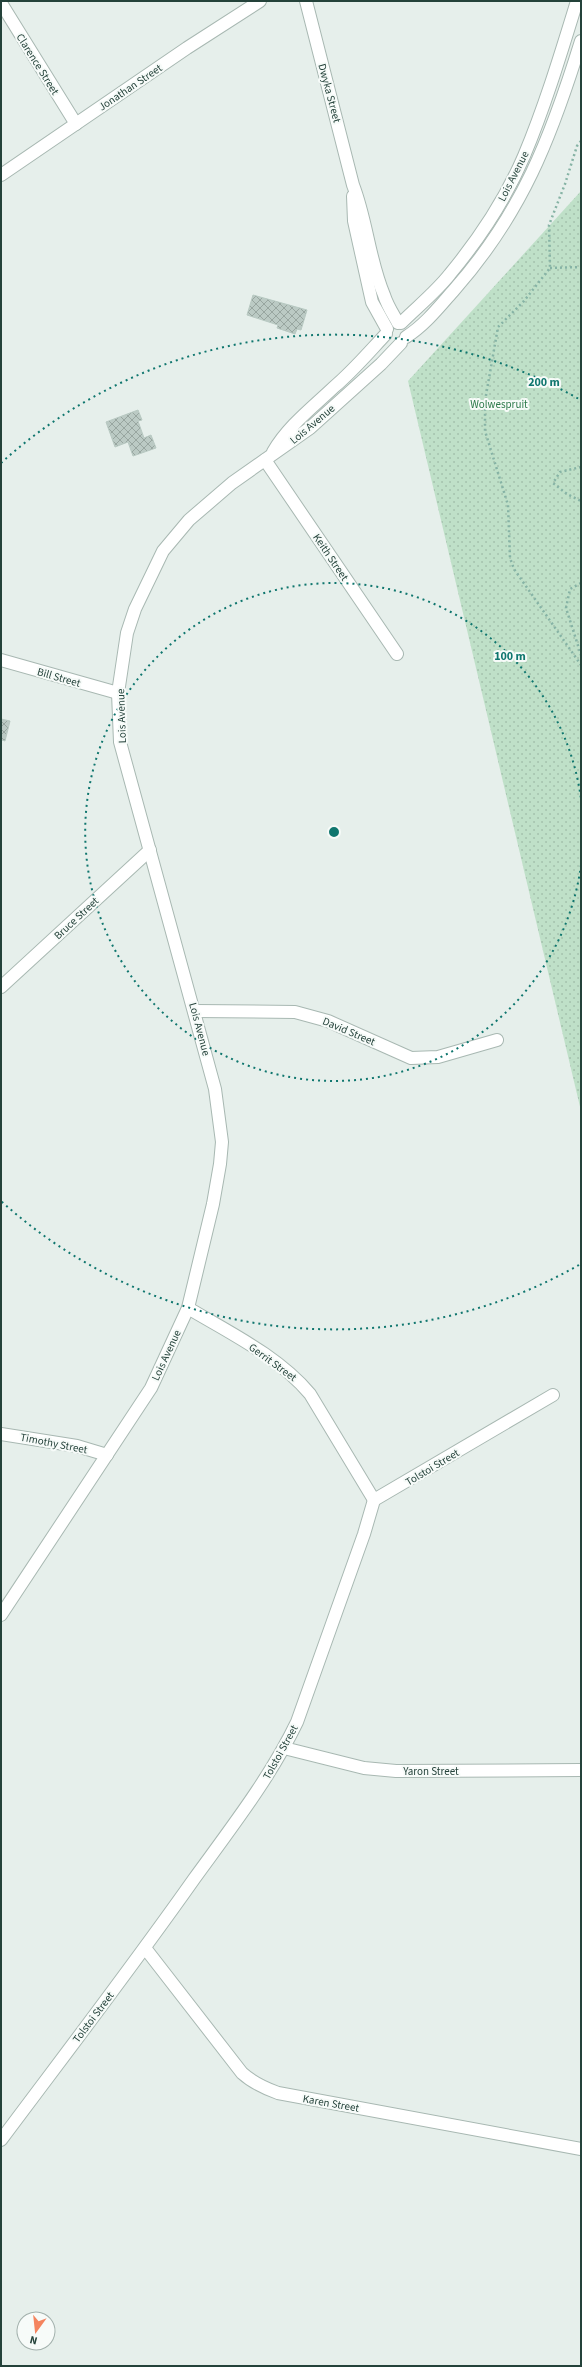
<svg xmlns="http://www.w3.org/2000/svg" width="582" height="2367" viewBox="0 0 582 2367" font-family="'Source Sans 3',sans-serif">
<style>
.green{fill:url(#green-dots)}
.building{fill:url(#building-cross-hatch);stroke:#b8c9c2}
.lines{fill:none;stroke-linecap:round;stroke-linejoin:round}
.minor-casing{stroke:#a8b8b2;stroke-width:14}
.tertiary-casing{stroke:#a8b8b2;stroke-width:14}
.path{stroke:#86b3a5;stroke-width:2.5;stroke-dasharray:2 3;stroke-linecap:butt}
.minor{stroke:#fff;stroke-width:12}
.tertiary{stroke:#fff;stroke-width:12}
.ring{fill:none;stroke:#0f766e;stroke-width:2;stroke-dasharray:2 4}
.labels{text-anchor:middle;stroke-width:4;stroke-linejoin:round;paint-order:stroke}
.street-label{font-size:11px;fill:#24423a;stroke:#f7fbf9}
.park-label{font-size:11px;fill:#2d7a4b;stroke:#f7fbf9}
.centre{fill:#0f766e;stroke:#f7fbf9;stroke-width:2}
.ring-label{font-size:12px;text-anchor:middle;font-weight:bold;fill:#0f766e;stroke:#f7fbf9;stroke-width:4;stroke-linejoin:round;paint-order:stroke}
</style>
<defs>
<pattern id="green-dots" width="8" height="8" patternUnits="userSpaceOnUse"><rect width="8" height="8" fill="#bfe0c8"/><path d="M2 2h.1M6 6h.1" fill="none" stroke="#a4c1ad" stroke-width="1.8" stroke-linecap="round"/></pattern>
<pattern id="building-cross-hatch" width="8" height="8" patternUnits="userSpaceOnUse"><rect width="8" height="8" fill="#bbcac4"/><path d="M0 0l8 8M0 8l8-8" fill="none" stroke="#98a6a0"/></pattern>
</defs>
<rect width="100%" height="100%" fill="#e6efeb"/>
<!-- green -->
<path class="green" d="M581,191V1111L408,381Z"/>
<!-- building -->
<g class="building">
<path d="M253,295L307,310L301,330L297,329L295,334L277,328L278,325L247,315Z"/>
<path d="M138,410L142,420L138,421L144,438L151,435L156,448L133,456L128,442L115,447L106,422Z"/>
<path d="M1,719L10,721L5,741L2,740L1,743Z"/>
</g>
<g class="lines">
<!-- minor casing -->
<g class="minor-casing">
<g id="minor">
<path d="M306,1L353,185C367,221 369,260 384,295C387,305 393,314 398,323"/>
<path d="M1,3L76,124"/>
<path d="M1,175L187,48L260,1"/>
<path d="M353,196L354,221L372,302L387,329"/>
<path d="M265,460L397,654"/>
<path d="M1,660L118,693"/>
<path d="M1,987L150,850"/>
<path d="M195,1011L295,1012L328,1021L411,1058L438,1057L497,1040"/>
<path d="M188,1308C230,1333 278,1356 310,1394L374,1500"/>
<path d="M1,1434L77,1446L107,1455"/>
<path d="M284,1748L364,1768L396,1771L581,1770"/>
<path d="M145,1948L242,2073C253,2083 264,2088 278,2093L581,2149"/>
<path d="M1,2140C66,2053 132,1967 194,1879C231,1828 270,1778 297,1722L364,1534L374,1500L553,1395"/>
</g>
</g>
<!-- tertiary casing -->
<g class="tertiary-casing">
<g id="tertiary">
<path d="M401,323C417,307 436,292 450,274C479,239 506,198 524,156C545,106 561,53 577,1"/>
<path d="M406,337C425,325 439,307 454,290C522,213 551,138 581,41"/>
<path d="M273,452C288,426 312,408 334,387C353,371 369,352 386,334"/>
<path d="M1,1615L151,1388L188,1308L213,1204L220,1164L222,1142L215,1089L120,742L118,693L127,633L135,609L163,551L189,520L232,483L310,428L381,364L401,343"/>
</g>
</g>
<!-- path -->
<g class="path">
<path d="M581,141L577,146L565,184L549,225L550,268L524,301L498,327L485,401V431L508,505L510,558L514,569L581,665"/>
<path d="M550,268L581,267"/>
<path d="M581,467L560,472L553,483L567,494L581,501"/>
<path d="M581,583L570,589L566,608L581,655"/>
</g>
<!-- minor -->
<use href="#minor" class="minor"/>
<!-- tertiary -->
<use href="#tertiary" class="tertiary"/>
</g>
<!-- distance rings -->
<g class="ring">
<path d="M581 865A249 249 0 1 1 581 799"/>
<path d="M579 1265A497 497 0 0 1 1 1201M1 463A497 497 0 0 1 579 399"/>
</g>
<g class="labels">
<!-- street labels -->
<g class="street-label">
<text transform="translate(38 64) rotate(58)" y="4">Clarence Street</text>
<text transform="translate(130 87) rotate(-34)" y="4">Jonathan Street</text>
<text transform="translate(330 93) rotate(75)" y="4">Dwyka Street</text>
<text transform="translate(513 176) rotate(-63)" y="4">Lois Avenue</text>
<text transform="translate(312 424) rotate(-40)" y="4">Lois Avenue</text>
<text transform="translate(331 557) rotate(56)" y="4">Keith Street</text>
<text transform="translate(59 677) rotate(16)" y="4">Bill Street</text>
<text transform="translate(121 716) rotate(-92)" y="4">Lois Avenue</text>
<text transform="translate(76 918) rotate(-43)" y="4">Bruce Street</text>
<text transform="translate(200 1029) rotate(75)" y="4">Lois Avenue</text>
<text transform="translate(349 1031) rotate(23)" y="4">David Street</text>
<text transform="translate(166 1355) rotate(-65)" y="4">Lois Avenue</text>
<text transform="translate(273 1362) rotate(36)" y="4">Gerrit Street</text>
<text transform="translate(54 1443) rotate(11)" y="4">Timothy Street</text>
<text transform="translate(432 1467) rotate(-31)" y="4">Tolstoi Street</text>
<text transform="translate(280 1752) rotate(-61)" y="4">Tolstoi Street</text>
<text x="431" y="1775">Yaron Street</text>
<text transform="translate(93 2017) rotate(-53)" y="4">Tolstoi Street</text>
<text transform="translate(331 2103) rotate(10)" y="4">Karen Street</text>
</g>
<!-- park labels -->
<g class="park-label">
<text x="499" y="408">Wolwespruit</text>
</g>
</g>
<circle cx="334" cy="832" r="6" class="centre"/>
<g class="ring-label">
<text x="544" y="386">200 m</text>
<text x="510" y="660">100 m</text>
</g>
<!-- border -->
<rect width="582" height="2367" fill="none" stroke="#24423a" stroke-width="4"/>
<!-- north arrow -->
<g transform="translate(36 2331) rotate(195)"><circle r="19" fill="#f7fbf9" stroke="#a3b1ad"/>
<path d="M0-3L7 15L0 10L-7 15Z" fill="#f4845f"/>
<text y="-6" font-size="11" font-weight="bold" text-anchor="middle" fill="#24423a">N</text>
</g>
</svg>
